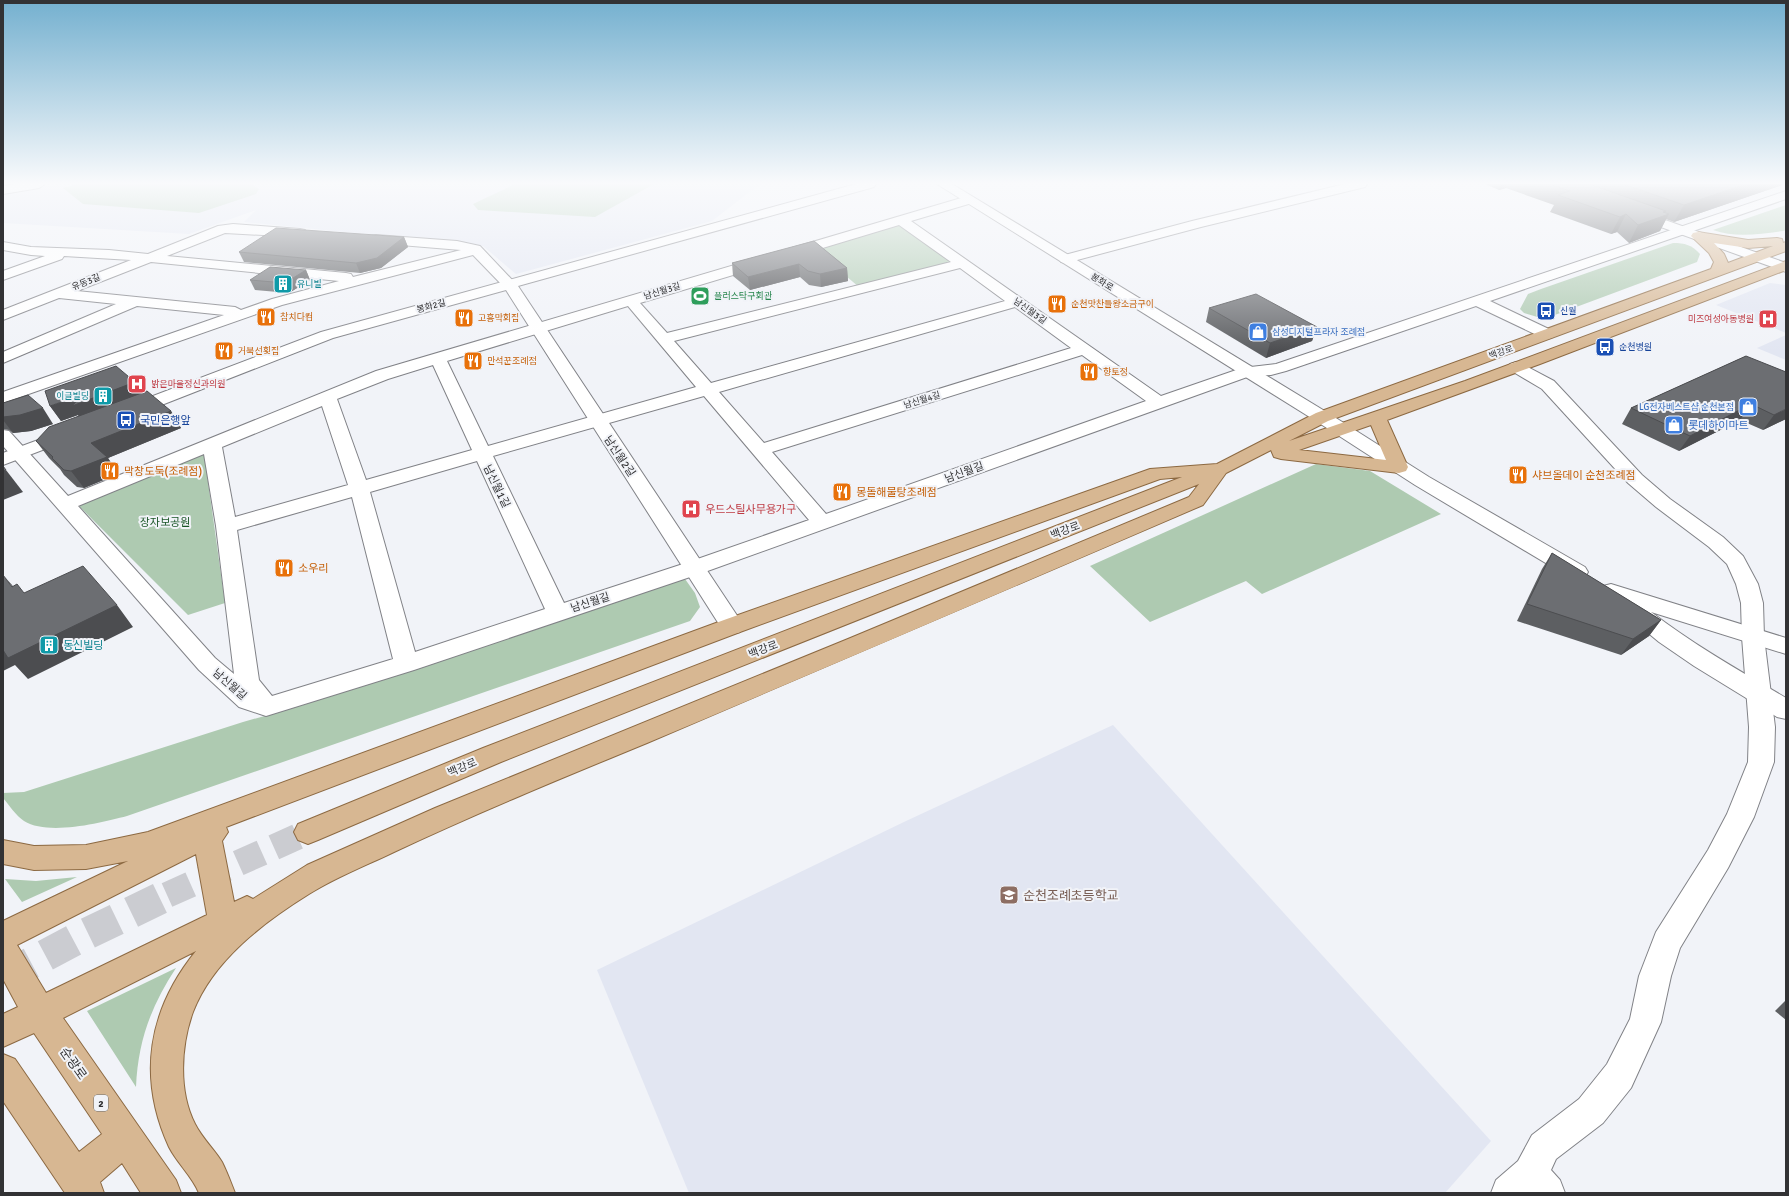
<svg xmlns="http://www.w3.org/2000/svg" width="1789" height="1196" viewBox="0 0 1789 1196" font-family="Signika,'Noto Sans KR',sans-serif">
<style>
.built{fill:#e2e6f2}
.green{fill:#aecab1}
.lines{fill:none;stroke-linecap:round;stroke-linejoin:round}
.primary-tunnel-far1{stroke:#cbccd1;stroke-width:26;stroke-dasharray:26 13;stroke-linecap:butt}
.primary-tunnel{stroke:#cbccd1;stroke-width:32;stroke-dasharray:32 16;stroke-linecap:butt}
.minor-casing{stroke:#818287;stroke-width:2}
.tertiary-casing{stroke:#818287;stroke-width:2}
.secondary-casing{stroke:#818287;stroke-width:2}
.primary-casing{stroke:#8c6942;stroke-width:2}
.minor{fill:#fff;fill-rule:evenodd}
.tertiary{fill:#fff;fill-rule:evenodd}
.secondary{fill:#fff;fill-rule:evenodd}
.primary{fill:#d7b792;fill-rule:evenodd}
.wall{fill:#5d5f62}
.shaded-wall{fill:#4c4d50}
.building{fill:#6c6e72;stroke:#4c4d50}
.labels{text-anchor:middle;stroke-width:4;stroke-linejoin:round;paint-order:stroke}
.far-street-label{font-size:9px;fill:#323234;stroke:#f1f3f8}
.far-culture-label{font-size:9px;fill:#0d838f;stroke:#f1f3f8;text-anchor:start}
.far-leisure-label{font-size:9px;fill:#27864d;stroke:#f1f3f8;text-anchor:start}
.far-food-label{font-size:9px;fill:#c56008;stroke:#f1f3f8;text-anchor:start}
.far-transit-label{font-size:9px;fill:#164399;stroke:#f1f3f8;text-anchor:start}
.far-health-label{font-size:9px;fill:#be3a42;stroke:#f1f3f8;text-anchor:end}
.far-shop-label{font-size:9px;fill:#366cbe;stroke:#f1f3f8;text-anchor:start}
.shield{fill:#f1f3f8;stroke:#6b6c6f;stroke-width:1}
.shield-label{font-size:10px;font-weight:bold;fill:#323234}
.transit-label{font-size:11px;fill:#164399;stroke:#f1f3f8;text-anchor:start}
.shop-label{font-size:11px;fill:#366cbe;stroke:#f1f3f8;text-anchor:start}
.street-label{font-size:11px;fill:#323234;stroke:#f1f3f8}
.food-label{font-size:11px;fill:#c56008;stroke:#f1f3f8;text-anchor:start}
.health-label{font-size:11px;fill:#be3a42;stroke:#f1f3f8;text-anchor:start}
.park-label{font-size:11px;fill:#195526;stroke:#f1f3f8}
.culture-label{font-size:11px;fill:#0d838f;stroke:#f1f3f8;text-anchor:start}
.near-education-label{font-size:13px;fill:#785e54;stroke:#f1f3f8;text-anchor:start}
.near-street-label{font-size:13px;fill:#323234;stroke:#f1f3f8}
</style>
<rect width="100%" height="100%" fill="#f1f3f8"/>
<!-- built -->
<g class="built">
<path d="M57,184H760L712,221L516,274L483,246L244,222L256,210L189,234L3,223V194Z"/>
<path d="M1770,283L1786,285V333L1716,305Z"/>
<path d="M1786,335V360L1757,348Z"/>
<path d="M1113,725L1491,1141L1445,1193H689L597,970L906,821Z"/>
</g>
<!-- green -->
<g class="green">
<path d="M78,184H251L259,189L256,194L199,213L83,204L63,188Z"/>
<path d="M515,184H654L595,217L478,210L473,204Z"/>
<path d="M1786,205V230L1783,231C1759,234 1736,238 1713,230Z"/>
<path d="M900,223L956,262L859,287L814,249Z"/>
<path d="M1673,243C1685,243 1692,245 1700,254L1697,262L1544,319L1524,313L1520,309L1528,294L1541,289Z"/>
<path d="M204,453L225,603L188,615L78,505Z"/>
<path d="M1316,464L1370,471L1441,514L1262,594L1246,581L1150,622L1090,566Z"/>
<path d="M685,579L695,593L700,607L690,621L127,816C100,823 48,836 24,821C16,816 9,805 3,798V793L24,792L243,722L300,706Z"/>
<path d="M77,877L22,902L5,879L36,881Z"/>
<path d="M176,968C151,1006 138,1041 136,1087L87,1011Z"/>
</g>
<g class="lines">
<!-- primary-tunnel-far1 -->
<path class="primary-tunnel-far1" d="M167,895L308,832"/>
<!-- primary-tunnel -->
<path class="primary-tunnel" d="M3,978L78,938L169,894"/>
<!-- minor casing -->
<g class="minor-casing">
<g id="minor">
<path d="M16,184H45L39,188L3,194V186Z"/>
<path d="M1345,184H1367L1365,187L1201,227L1066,263L1061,262L1059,259L1061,256L1192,221Z"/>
<path d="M1786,191V199L1490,301L1553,331L1555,334L1553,337L1547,339L1541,337L1476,306L1286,371L1271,375L1250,376L702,573L414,670L266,716L239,707L199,670L3,446V430L9,431L68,496L376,371L968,196L972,197L974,200L972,203L911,221L1161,396L1242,368L1276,364ZM899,225L951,262L667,333L640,303ZM960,268L1005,301L711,383L674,341ZM628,306L696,387L488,446L447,361ZM1015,307L1071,348L764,443L719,392ZM1082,355L1146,401L826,514L772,452ZM433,365L472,450L366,480L337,399L388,379ZM704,396L809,520L686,563L564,603L493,456ZM322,406L348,485L235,517L222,447ZM204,454L216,526L234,674L215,658L78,506ZM477,461L545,609L415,652L370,492ZM352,497L393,659L272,696L259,680L237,530Z"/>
<path d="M233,224L300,229L305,230L307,233L305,236L300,237L225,233L167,256L346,273L351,274L353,277L461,250L376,243L371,242L369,239L371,236L376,235L457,241L480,246L516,284L514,287L509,288L504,287L473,255L282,305L3,403V392L224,315L137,306L3,363V352L116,304L59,298L3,320V310L131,260L64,256L62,259L3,280V271L45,256L31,255L3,250V242L31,247L109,250L148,254L218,226ZM151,262L339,281L272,299L241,310L235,307L77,291Z"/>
<path d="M1516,362L1522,364L1554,381L1642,475L1670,499L1723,537L1743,556L1758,584L1763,603L1764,637L1775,727L1774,762L1754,817L1728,868L1680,948L1671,976L1661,1022L1631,1088L1603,1123L1556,1159L1551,1170L1560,1180L1565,1193H1491L1496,1180L1518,1161L1532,1135L1579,1099L1607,1064L1630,1019L1639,976L1656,932L1708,850L1727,814L1748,762L1749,727L1742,637L1741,603L1736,584L1727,564L1709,547L1656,507L1628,483L1542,389L1510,370L1508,367L1510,364Z"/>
</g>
</g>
<!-- tertiary casing -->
<g class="tertiary-casing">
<g id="tertiary">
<path d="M856,184H876L874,187L518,286L740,620L743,626L740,632L732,634L724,632L506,290L333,338L136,415L130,416L124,415L121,411L124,407L321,332Z"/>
<path d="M1637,210L1786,263V272L1633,217L1631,214L1633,211Z"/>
<path d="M1322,412L1328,413L1429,477L1585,567L1588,572L1585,577L1577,579L1569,577L1415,485L1316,421L1313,417L1316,413Z"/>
<path d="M68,429L74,430L77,434L74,438L3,465V453Z"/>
<path d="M1611,584L1786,638V654L1651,612C1694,645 1740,671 1786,698V719L1777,717L1694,666L1659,642L1624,613L1621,608L1624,603L1603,596L1600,591L1603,586Z"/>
</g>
</g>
<!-- secondary casing -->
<g class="secondary-casing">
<path id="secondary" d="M937,184H952L1328,413L1331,417L1328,421L1322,422L1316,421Z"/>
</g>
<!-- primary casing -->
<g class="primary-casing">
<path id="primary" d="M1698,232L1748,240L1777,238L1782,239L1783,243L1786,242V251L1328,421L1289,441L1465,381L1786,261V270L1540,364L1387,420L1408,467L1406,471L1399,473L1281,459L1274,457L1271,450L1226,473L1203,505C1018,585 833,665 647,743C562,778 477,813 394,852C365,866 336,877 309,894C264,922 213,960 193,1012C181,1045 178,1091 195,1124C202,1138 214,1149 222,1162C227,1172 231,1183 235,1193H199C192,1176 177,1163 169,1147C137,1077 148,1010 196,951L63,1018L176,1180L181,1193H141L122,1163L100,1182L104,1193H65L3,1101V1054L15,1059L79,1152L102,1134L34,1033L3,1047V1014L18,1007L3,979V921L128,861L86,869L34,870L3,864V840L34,846L86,845L148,832L724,620L1150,469L1217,464L1316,413L1711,269L1714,262L1709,253L1691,236L1693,233ZM1714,243L1748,248L1773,246L1728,263L1724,254ZM1371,425L1386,460L1299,450ZM1182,477L483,748L298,824L294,832L298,840L308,844L318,840L501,762L1199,484L1189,497L848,639L435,808L307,865L253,899L247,896L234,902L222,841L228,832L226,827L740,632L1160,479ZM196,854L207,915L46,993L17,945Z"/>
</g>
<!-- minor -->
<use href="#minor" class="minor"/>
<!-- tertiary -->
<use href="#tertiary" class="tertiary"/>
<!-- secondary -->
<use href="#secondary" class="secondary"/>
<!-- primary -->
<use href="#primary" class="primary"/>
</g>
<!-- wall -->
<g class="wall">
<path d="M1485,184H1782V185L1674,222L1666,219L1660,231L1629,243L1617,232L1611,234L1550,212L1554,205L1506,188L1499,190Z"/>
<path d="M404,237L408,247L381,268L360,273L244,262L239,252Z"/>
<path d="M814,241L847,268L848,281L821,287L809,285L800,277L750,290L733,276L732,263Z"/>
<path d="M306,270L310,280L289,293L255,290L250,280Z"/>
<path d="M1209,308L1317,327L1312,341L1266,358L1206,322Z"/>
<path d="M1746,356L1786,419L1763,430L1740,420L1679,451L1622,424L1631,408Z"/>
<path d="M135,382L142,393L171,411L181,428L108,458L118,474L84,488L77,487L64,475L60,469L49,458L36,441L79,416L78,415L61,421L50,406Z"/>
<path d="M3,403L53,424L31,431L13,433L9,430L3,429Z"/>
<path d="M1552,553L1661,620L1649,636L1621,655L1517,621L1542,569Z"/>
<path d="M1786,1000V1020L1775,1011Z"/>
</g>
<!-- shaded-wall -->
<g class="shaded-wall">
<path d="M1501,184H1507L1506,188L1499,190Z"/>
<path d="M1746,184H1782V185L1674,222L1684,205Z"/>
<path d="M1666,211L1663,216L1669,214L1660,231L1629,243L1638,225L1663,212Z"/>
<path d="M1626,214L1617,232L1611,234L1620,217Z"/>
<path d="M404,237L408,247L381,268L360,273L356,263Z"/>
<path d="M799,264L800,277L750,290L748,277Z"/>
<path d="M847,268L848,281L821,287L820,274Z"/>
<path d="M306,270L310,280L289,293L285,283Z"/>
<path d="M1317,327L1312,341L1266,358L1270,343Z"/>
<path d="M135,382L145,397L82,421L78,415L61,421L50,406L82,395Z"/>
<path d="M1751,404L1740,420L1679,451L1690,436Z"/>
<path d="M43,408L53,424L31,431L13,433L3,420V417Z"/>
<path d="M1786,409V419L1763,430L1774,415Z"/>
<path d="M171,411L181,428L108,458L118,474L84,488L71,471L91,443Z"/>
<path d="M6,470L23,492L3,500V471Z"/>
<path d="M3,575L12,585L30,609Z"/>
<path d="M117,605L133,627L28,679L15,665L3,671V649Z"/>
<path d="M1661,620L1649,636L1621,655L1633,639Z"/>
</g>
<!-- building -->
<g class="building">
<path d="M1549,184H1589L1666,211L1663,212L1669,214L1638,225L1626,214L1620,217L1558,195L1570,191Z"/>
<path d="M1623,184H1746L1684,205Z"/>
<path d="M276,228L404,237L377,258L356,263L239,252Z"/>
<path d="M814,241L847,268L820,274L808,271L799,264L748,277L732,263Z"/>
<path d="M270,267L306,270L285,283L250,280Z"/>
<path d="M1256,294L1317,327L1270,343L1209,308Z"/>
<path d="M1746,356L1786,372V409L1774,415L1751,404L1690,436L1631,408Z"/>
<path d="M116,366L135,382L72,406L82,395L50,406L45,391Z"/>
<path d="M147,391L171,411L91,443L107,457L71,471L64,470L52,458L53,457L36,441L49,427Z"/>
<path d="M28,395L43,408L20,415L3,417V403Z"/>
<path d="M3,466L6,470L3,471Z"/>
<path d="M1552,553L1661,620L1633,639L1527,604Z"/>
<path d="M83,566L117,605L8,658L3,650V575L12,587L17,584L24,593Z"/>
</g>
<!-- sky -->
<linearGradient id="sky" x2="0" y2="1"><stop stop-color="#74b0cf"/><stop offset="0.52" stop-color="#f9fafc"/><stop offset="1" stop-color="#f9fafc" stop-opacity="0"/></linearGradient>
<rect width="1789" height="352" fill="url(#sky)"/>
<!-- icons -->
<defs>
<g id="building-square" transform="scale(1)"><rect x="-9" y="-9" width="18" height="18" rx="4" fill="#0f9aa8" stroke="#f1f3f8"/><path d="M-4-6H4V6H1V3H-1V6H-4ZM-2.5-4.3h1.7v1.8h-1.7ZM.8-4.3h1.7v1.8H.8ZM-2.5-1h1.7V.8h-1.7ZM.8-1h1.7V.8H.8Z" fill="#fff"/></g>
<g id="stadium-square" transform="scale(1)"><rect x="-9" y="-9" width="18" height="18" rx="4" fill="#2e9e5b" stroke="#f1f3f8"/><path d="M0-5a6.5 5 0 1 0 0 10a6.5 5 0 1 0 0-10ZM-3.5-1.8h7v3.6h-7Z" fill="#fff"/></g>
<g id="restaurant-square" transform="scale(1)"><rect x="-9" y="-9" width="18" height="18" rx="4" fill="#e8710a" stroke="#f1f3f8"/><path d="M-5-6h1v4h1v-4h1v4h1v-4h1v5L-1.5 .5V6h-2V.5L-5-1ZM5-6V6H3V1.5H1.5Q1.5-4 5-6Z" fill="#fff"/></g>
<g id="bus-square" transform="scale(1)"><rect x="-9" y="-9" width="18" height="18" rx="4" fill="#1a4fb4" stroke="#f1f3f8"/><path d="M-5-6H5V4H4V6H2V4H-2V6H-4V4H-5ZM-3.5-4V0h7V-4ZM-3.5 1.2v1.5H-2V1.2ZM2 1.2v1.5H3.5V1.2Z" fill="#fff"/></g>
<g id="hospital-square" transform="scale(1)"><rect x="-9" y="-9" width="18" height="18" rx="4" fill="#e0444e" stroke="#f1f3f8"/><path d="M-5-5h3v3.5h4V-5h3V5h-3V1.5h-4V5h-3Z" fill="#fff"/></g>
<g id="shop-square" transform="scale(1)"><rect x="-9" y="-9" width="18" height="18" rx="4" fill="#3f7fe0" stroke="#f1f3f8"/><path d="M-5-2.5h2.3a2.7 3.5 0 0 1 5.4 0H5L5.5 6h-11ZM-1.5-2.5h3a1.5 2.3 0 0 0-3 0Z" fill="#fff"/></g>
<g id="school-square" transform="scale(1)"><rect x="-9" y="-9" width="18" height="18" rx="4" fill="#8d6e63" stroke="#f1f3f8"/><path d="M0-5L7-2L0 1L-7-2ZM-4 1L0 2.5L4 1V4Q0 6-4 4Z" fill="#fff"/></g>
</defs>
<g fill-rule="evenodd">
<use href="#building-square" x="283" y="284"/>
<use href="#stadium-square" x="700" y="296"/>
<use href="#restaurant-square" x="1057" y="304"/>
<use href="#bus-square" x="1546" y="311"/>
<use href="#restaurant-square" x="266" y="317"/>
<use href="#restaurant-square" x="464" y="318"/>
<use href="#hospital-square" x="1768" y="319"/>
<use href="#shop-square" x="1258" y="332"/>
<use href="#bus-square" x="1605" y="347"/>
<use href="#restaurant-square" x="224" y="351"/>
<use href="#restaurant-square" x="473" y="361"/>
<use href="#restaurant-square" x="1089" y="372"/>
<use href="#hospital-square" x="137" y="384"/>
<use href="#building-square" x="103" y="396"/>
<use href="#shop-square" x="1748" y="407"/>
<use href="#bus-square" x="126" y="420"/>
<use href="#shop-square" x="1674" y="425"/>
<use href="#restaurant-square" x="110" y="471"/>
<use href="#restaurant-square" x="1518" y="475"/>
<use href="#restaurant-square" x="842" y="492"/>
<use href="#hospital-square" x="691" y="509"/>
<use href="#restaurant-square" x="284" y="568"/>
<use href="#building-square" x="49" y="645"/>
<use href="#school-square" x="1009" y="895"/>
</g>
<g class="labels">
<!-- far-street labels -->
<g class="far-street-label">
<text transform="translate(86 282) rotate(-22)" y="3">유동3길</text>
<text transform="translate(1102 282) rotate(32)" y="3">봉화로</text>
<text transform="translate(662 291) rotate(-17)" y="3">남신월3길</text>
<text transform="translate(431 306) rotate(-15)" y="3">봉화2길</text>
<text transform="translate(1030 311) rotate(35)" y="3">남신월3길</text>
<text transform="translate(1501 352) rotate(-20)" y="3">백강로</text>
<text transform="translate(922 400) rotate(-17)" y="3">남신월4길</text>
</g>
<!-- far-culture labels -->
<g class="far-culture-label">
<text x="297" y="287">유니빌</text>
<text x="89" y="399" text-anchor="end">이글빌딩</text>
</g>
<!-- far-leisure labels -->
<g class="far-leisure-label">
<text x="714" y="299">플러스탁구회관</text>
</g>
<!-- far-food labels -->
<g class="far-food-label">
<text x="1071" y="307">순천맛찬들왕소금구이</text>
<text x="280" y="320">참치다컴</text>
<text x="478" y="321">고흥막회집</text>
<text x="238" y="354">거북선횟집</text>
<text x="487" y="364">만석꾼조례점</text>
<text x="1103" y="375">향토정</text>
</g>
<!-- far-transit labels -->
<g class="far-transit-label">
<text x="1560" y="314">신월</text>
<text x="1619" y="350">순천병원</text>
</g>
<!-- far-health labels -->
<g class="far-health-label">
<text x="1754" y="322">미즈여성아동병원</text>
<text x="151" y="387" text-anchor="start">밝은마을정신과의원</text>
</g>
<!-- far-shop labels -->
<g class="far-shop-label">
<text x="1272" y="335">삼성디지털프라자 조례점</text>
<text x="1734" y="410" text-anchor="end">LG전자베스트샵 순천본점</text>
</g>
<!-- shield labels -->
<rect class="shield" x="94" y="1095" width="14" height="16" rx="3"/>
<g class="shield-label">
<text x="101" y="1107">2</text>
</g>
<!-- transit labels -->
<g class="transit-label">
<text x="140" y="424">국민은행앞</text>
</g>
<!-- shop labels -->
<g class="shop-label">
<text x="1688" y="429">롯데하이마트</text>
</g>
<!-- street labels -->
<g class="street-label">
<text transform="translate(620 456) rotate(56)" y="4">남신월2길</text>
<text transform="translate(964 472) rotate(-20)" y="4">남신월길</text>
<text transform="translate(497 486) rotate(64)" y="4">남신월1길</text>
<text transform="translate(1065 530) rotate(-21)" y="4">백강로</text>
<text transform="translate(590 602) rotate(-18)" y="4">남신월길</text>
<text transform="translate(763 649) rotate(-21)" y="4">백강로</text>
<text transform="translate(230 684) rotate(41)" y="4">남신월길</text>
<text transform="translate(462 767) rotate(-23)" y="4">백강로</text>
</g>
<!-- food labels -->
<g class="food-label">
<text x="124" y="475">막창도둑(조례점)</text>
<text x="1532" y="479">샤브올데이 순천조례점</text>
<text x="856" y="496">몽돌해물탕조례점</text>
<text x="298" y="572">소우리</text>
</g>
<!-- health labels -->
<g class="health-label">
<text x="705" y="513">우드스틸사무용가구</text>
</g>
<!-- park labels -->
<g class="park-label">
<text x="165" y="526">장자보공원</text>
</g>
<!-- culture labels -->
<g class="culture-label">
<text x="63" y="649">동신빌딩</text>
</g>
<!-- near-education labels -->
<g class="near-education-label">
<text x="1023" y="900">순천조례초등학교</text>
</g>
<!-- near-street labels -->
<g class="near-street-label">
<text transform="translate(74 1063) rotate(55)" y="5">순광로</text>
</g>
</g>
<!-- border -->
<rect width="1789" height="1196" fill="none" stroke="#323234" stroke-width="8"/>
</svg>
